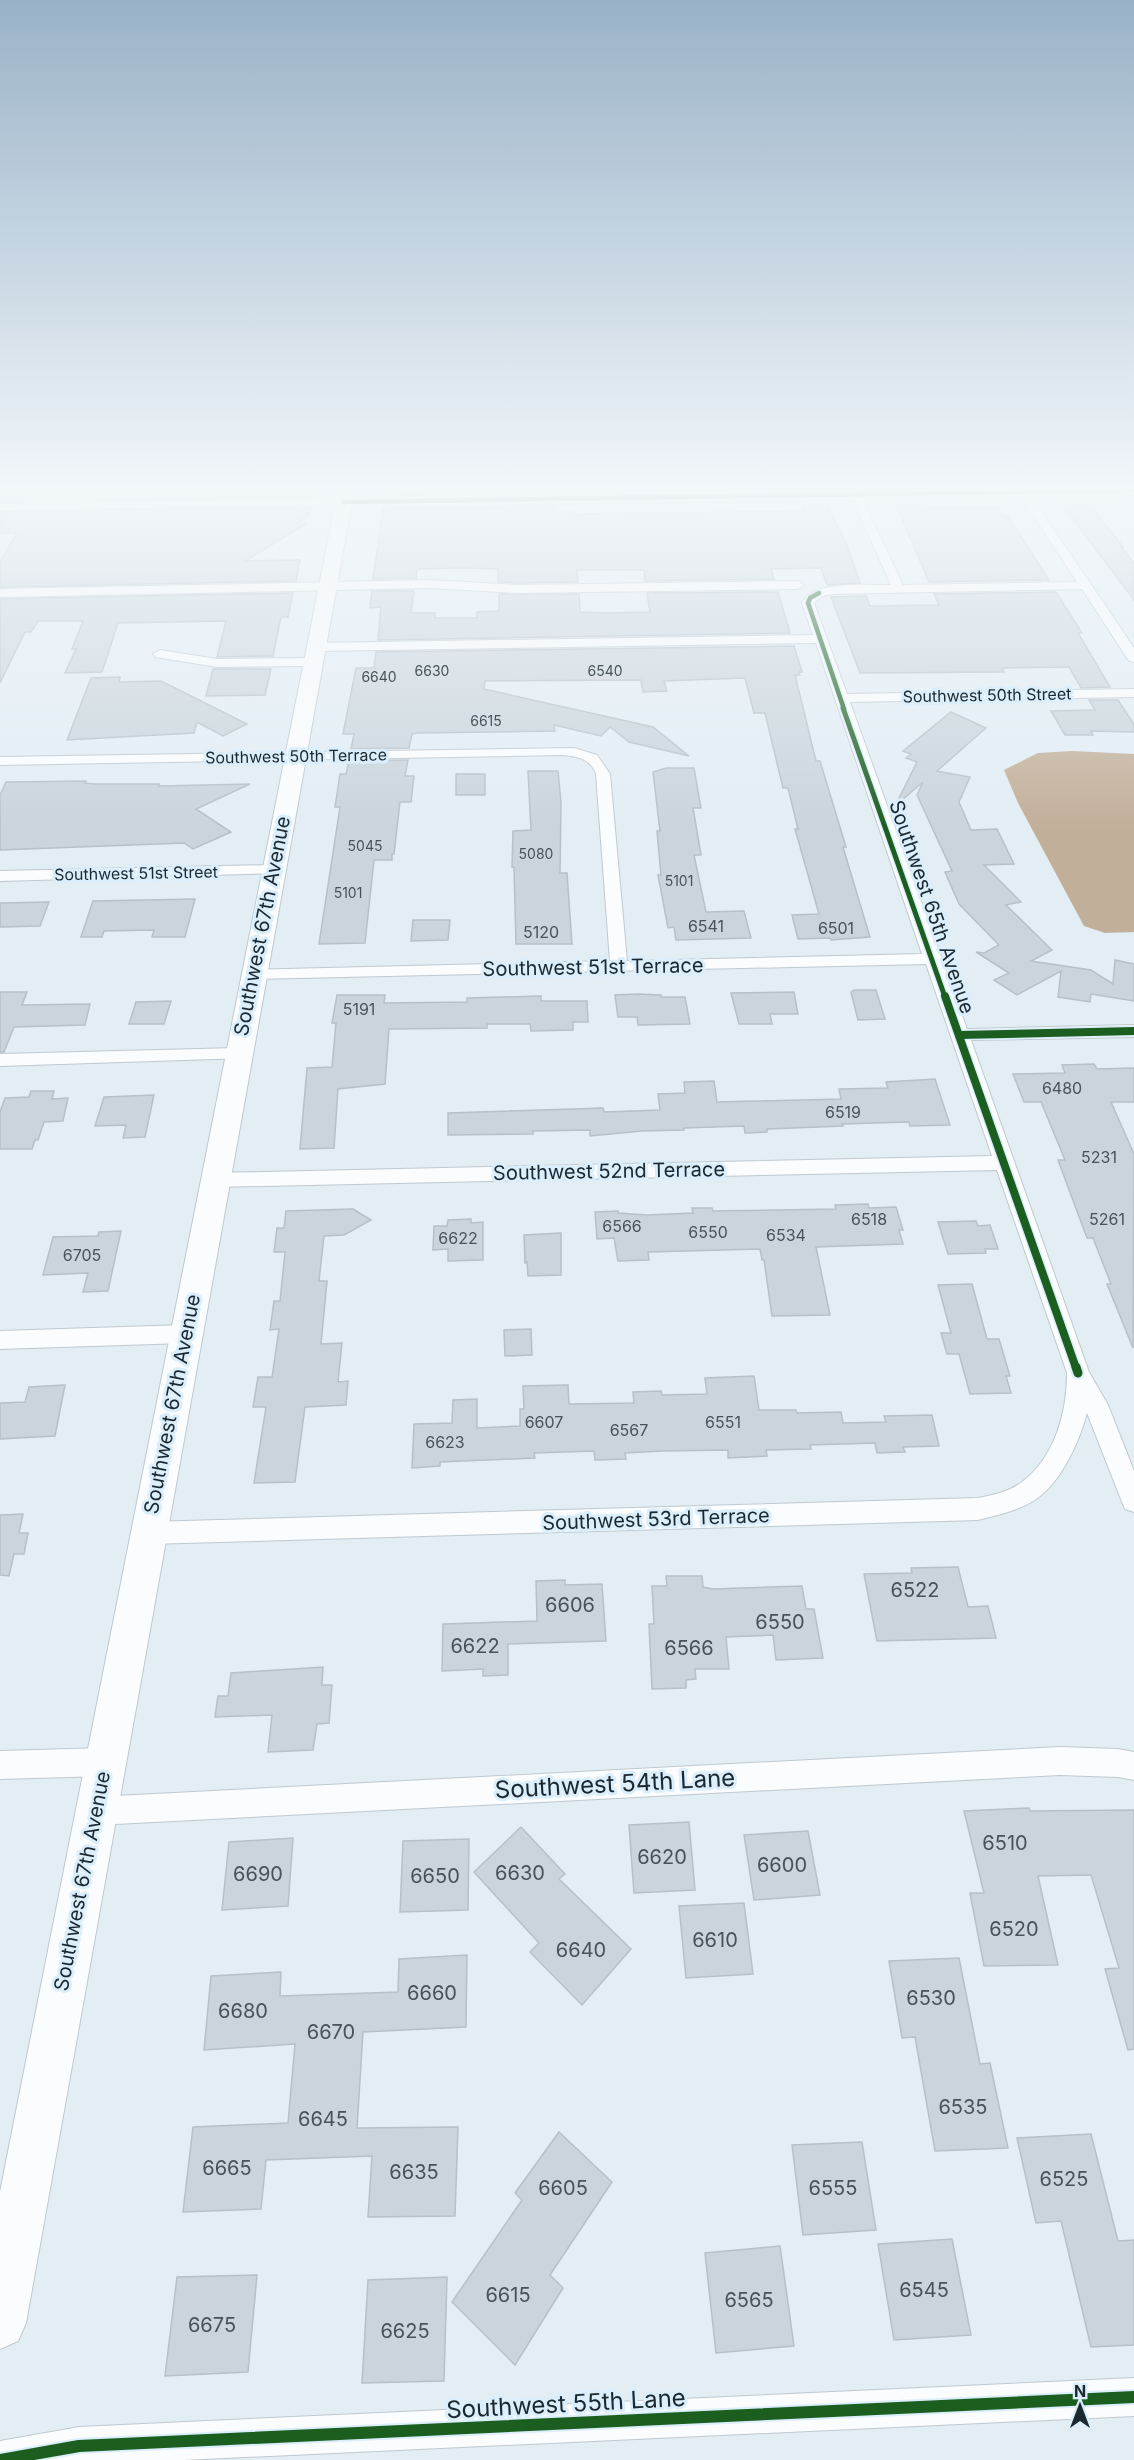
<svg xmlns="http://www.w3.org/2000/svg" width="1134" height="2460" viewBox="0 0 1134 2460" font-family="Inter,sans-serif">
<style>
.water{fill:#c2af99}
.building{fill:#c9d4db;stroke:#b5c0c7;stroke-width:1.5}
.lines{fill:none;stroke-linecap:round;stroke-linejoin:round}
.street-casing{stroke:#bec9d0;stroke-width:2}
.secondary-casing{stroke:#bec9d0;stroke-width:2}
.street{fill:#fbfcfd;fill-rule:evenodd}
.secondary{fill:#fbfcfd;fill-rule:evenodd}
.cycleway-far4-casing{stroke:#dbeefb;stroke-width:7}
.cycleway-far3-casing{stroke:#dbeefb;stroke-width:8}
.cycleway-far2-casing{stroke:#dbeefb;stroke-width:11}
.cycleway-far1-casing{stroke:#dbeefb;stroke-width:13}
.cycleway-casing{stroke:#dbeefb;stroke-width:16}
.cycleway-far4{stroke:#1b5e20;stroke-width:4.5}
.cycleway-far3{stroke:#1b5e20;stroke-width:5}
.cycleway-far2{stroke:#1b5e20;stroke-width:8}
.cycleway-far1{stroke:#1b5e20;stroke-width:9}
.cycleway{stroke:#1b5e20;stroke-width:12}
.labels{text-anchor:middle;stroke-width:6;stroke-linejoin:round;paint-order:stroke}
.far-number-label{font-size:14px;fill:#47535b}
.far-street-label{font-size:16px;fill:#1c2830;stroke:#dbeefb}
.number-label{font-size:16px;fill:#47535b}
.street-label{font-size:20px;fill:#1c2830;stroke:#dbeefb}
.near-number-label{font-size:20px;fill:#47535b}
.near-street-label{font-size:24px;fill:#1c2830;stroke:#dbeefb}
</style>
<rect width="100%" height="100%" fill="#e2edf4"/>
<!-- water -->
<path class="water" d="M1072,751L1134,754V932L1105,933L1084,926L1018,803L1004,770L1038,753Z"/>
<!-- building -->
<g class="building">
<path d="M0,485H316L313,497L0,502Z"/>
<path d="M386,485H553L554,492L385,494Z"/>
<path d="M896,505H921L922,508L997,507L1005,516H1008L1049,580L929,582Z"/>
<path d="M555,506V512H573V514L802,511L804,506H828L846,543L860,583L827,585L821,568L771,569L774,579L645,581L644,570H577L578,582L519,583L498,582V569L463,568L417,569L416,578L373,579L383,509Z"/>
<path d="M1063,506H1091L1123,547H1121L1134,563V600Z"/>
<path d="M311,507L308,516L298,523L306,524L245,561L300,560L296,581L0,587V562L17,533H0V512Z"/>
<path d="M372,591H414L411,613H435V618H477V612L499,611V594H579L580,612L606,613L650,612L647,593L778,592L790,633L378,640L381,607L370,608Z"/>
<path d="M1056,592L1082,633H1078L1110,687L1081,688L1069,667L1002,668L1004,672L860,673L831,597L866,596L870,606L939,605L934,594Z"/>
<path d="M293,593L288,617H281L273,656L217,657L226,621L118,623L102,672L65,673L76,649H72L83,621H38L31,632H25L0,683V599Z"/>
<path d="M794,646L802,672H799L800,675H795L816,761H820L846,847H843L870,937L831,940L830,938L798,939L792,915L819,914L795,829H798L788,788H783L765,713H754L745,678L664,681L667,691L643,692L641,680L485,681L484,689L653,727L689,756L629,742L610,727L601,736L554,725L555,731L417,733L412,734L409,748L351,749L354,734H343L356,668H374L376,652Z"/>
<path d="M213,669H271L265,695L206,696Z"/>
<path d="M120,677L119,682L161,681L247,724L223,736L197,722L194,733L67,740L91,678Z"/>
<path d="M1089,700H1118L1134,724V732L1091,731L1093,735H1065L1051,711L1095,710Z"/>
<path d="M951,712L986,728L937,771L970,777L959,802L971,830L997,829L1014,864L984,865L1021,902L1006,905L1052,950L1031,961L1091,970L1113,984L1115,960L1134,964V1001L1091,994L1090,1002L1058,997L1061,971L1017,995L994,980L1009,973L976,952L984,953L999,945L959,904L945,872L952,871L917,795L923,782L895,806L917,762L906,758L911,754L903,751Z"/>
<path d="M408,760L405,776H414L411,802H400L394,854H392V860H374L365,943L319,944L340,807H335L340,774H346L349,761Z"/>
<path d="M666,768H694L701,808H693L701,855H694L706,912L744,911L751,938L676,940L674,927L668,928L658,875H661L657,831H660L653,772Z"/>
<path d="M528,771H558L561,802L560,873H567L572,944H516L514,867H512L513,831L531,830Z"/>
<rect x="456" y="774" width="29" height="21"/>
<path d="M86,781L85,783L94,784H159V786L250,784L196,809L231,832L193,849L184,843L0,850V795L6,782Z"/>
<path d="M195,899L185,937H152L154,930L104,931L102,937H81L93,901Z"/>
<path d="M49,902L40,926L0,927V903Z"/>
<path d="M413,920H450L448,940L411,941Z"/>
<path d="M854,990H876L885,1019L858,1020L851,992Z"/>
<path d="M0,992H27L22,1005L90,1004L85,1025L14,1027L4,1052H0Z"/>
<path d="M794,992L798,1014H770L772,1024H739L731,993Z"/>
<path d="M638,994L661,995V997H685L690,1024L638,1025L637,1017H618L615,995Z"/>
<path d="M337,995H385L384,1003L467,1002V998L541,996V1001H587L588,1022H573V1030L531,1031L530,1024H487V1028L389,1029L385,1084L338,1089L334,1148L300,1149L307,1068L332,1067L336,1023H332Z"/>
<path d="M171,1001L164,1024H129L136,1002Z"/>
<path d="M1094,1064L1097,1069L1134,1068V1102H1111L1134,1154L1133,1348L1107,1284H1111L1093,1238H1087L1058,1160H1065L1041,1102H1024L1013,1074L1065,1073L1062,1065Z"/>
<path d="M935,1079L950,1125L910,1126L909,1122L842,1124L843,1126L767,1129V1132L745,1133L744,1126L684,1128V1130L642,1131L590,1136V1130L533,1131V1134L448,1135V1113L603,1108L604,1112L660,1110L658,1094L685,1093L684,1082L714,1081L717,1102L841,1099L839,1089L888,1088L886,1082Z"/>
<path d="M31,1091H54L52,1099L68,1098L63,1121L44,1122L38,1140H35L32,1149H0V1112L5,1098L29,1097Z"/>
<path d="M154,1095L145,1137L123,1138L126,1125L95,1126L104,1097Z"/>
<path d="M868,1204L869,1208L896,1207L903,1230H899L903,1244L816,1247L830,1315L772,1316L764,1260H762L760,1249L648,1252L649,1260L618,1261L614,1238L597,1239L595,1212L618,1211V1213L647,1215L693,1213L692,1208H712L713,1211L836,1209L835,1205Z"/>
<path d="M353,1209L371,1220L344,1235L324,1236L319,1281H327L321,1344L342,1343L338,1382L348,1381L346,1405L305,1407L295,1482L254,1483L266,1407H253L258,1377H272L279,1329L270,1330L274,1301H280L285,1252H274L277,1228H284L286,1211Z"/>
<path d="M471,1219V1223L483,1222V1260L448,1261V1249L433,1250L434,1226H447L448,1220Z"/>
<path d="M976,1221L978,1226L990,1225L998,1249H985L986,1253L948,1254L938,1222Z"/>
<path d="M121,1231L108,1291L83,1292L88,1273L43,1275L53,1237L98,1236L99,1232Z"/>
<path d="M561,1233V1275L528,1276L527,1262L525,1263L524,1235Z"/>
<path d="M972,1284L987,1339H999L1010,1376H1006L1011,1393L970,1394L959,1354H947L941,1333H951L938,1285Z"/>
<path d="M531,1329L532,1355L505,1356L504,1330Z"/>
<path d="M754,1376L759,1410H796L797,1413L841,1412L843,1423L886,1422L884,1416L932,1415L939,1446L903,1447L905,1452L877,1453L875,1443L810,1445L811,1449L766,1450L767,1456L728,1458V1450L662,1451L625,1453L626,1459L595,1460L594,1451L534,1453L535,1458L440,1462V1466L412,1468L414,1424L452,1423L453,1400L477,1399V1428L520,1426V1409H524L523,1386L568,1385L569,1404L634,1403L633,1392L661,1391L662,1395L707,1394L705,1378Z"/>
<path d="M65,1385L55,1436L0,1439V1403L25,1402L29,1387Z"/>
<path d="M23,1514L19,1533H28L24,1554H14L9,1576L0,1575V1515Z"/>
<path d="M958,1567L968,1607L988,1606L996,1638L877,1641L864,1574L912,1573L911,1568Z"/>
<path d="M666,1576H702L703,1587L713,1589L802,1586L806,1609H814L823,1658L776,1660L773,1635L726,1637L729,1669H695L696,1679L686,1680V1688L652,1689L649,1624H654L652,1586H667Z"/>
<path d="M565,1580V1585L602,1584L606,1641L508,1644V1675L483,1676V1669L442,1671L443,1624L537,1621L536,1581Z"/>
<path d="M323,1667L322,1685H332L329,1723L317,1724L313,1750L268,1752L272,1715L215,1717L218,1696H228L231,1673Z"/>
<path d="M1029,1808L1030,1811L1134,1810V2049L1128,2050L1105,1969L1119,1968L1091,1875L1038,1876L1058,1965L984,1966L970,1893H984L964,1811Z"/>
<path d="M689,1822L695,1890L634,1893L629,1825Z"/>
<path d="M521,1827L565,1874L559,1879L631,1949L582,2005L530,1952L539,1943L474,1872Z"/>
<path d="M808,1831L820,1895L754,1900L744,1835Z"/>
<path d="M293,1838L288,1906L222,1910L229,1842Z"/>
<path d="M469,1839L468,1910L400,1912L403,1841Z"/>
<path d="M744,1903L753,1974L686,1978L679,1906Z"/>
<path d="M467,1955L466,2027L363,2032L357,2128L458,2127L455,2216L368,2217L372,2156L266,2160L261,2209L183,2212L193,2127L288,2123L295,2044L204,2050L211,1976L281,1972L280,1996L398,1992L399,1959Z"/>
<path d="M959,1958L980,2064L990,2063L1008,2148L935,2151L915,2037L902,2038L889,1961Z"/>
<path d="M559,2132L612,2182L550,2275L563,2288L515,2365L452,2302L522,2200L515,2193Z"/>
<path d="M1091,2134L1118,2241L1134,2240V2345L1091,2347L1061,2221L1036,2223L1017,2138Z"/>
<path d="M862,2142L876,2230L803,2235L792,2145Z"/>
<path d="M952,2239L971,2335L894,2340L878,2244Z"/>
<path d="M780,2246L794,2346L716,2353L705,2253Z"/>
<path d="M257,2275L248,2372L165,2376L177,2277Z"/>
<path d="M447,2277L444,2381L362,2383L368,2280Z"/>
</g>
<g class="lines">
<!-- street casing -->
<g class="street-casing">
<g id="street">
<path d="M751,485H761L764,496L763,498H755Z"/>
<path d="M1023,489L1027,490L1134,648V662L1129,661L1082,589L833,594L822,596L814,603L847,694L1134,689V697L850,702L967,1029L1134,1025V1037L971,1040L1089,1372L1108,1405L1134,1471V1512L1125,1509L1122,1502L1087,1413C1079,1442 1063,1478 1039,1497C1022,1510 998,1515 978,1520L148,1544L139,1541L135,1533L139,1525L148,1522L978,1498C993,1495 1009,1492 1022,1482C1055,1457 1067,1412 1067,1373L997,1170L214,1187L207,1185L204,1180L207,1175L214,1173L992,1156L926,964L253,979L247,978L244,974L247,970L610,961L596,774C590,758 576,756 561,755L0,765V757L574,748L597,755L610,774L627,961L922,954L816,643L315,651L309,647L315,643L813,635L802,603C816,579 866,586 891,585L850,494L855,491L860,494L903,585L1077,582L1018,492Z"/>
<path d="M344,499L348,500V504L0,510V504Z"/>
<path d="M429,580L519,585L798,581L804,585L798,589L519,593L429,588L0,597V589Z"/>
<path d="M160,650L217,659L312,658L319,662L312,666L217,667L155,657L153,654Z"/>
<path d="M273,865L281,870L279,873L0,881V871Z"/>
<path d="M238,1048L245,1050L247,1054L245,1058L0,1066V1054Z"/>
<path d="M185,1325L193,1328L196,1334L193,1340L185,1343L0,1349V1331Z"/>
<path d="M1060,1747L1118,1749L1134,1752V1780L1118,1777L1060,1775L96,1825L86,1821L81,1811L86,1801L96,1797Z"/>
<path d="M104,1748L114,1752L118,1762L114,1772L104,1776L0,1779V1751Z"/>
<path d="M1134,2378V2416L183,2460H0V2441L79,2427Z"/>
</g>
</g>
<!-- secondary casing -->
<g class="secondary-casing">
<path id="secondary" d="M339,485H354L352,497L1134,485V495L351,507L26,2323L18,2341L0,2349V2192Z"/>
</g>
<!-- street -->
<use href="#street" class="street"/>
<!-- secondary -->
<use href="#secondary" class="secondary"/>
<!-- cycleway-far4 casing -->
<g class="cycleway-far4-casing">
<g id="cycleway-far4">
<path d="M344,502L1134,490"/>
<path d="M819,593L810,598L808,603L844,709"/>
</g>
</g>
<!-- cycleway-far3 casing -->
<g class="cycleway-far3-casing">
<path id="cycleway-far3" d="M843,708L945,997"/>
</g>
<!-- cycleway-far2 casing -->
<g class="cycleway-far2-casing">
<g id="cycleway-far2">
<path d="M945,996L1076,1368"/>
<path d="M959,1035L1134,1031"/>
</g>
</g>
<!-- cycleway-far1 casing -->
<g class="cycleway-far1-casing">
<path id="cycleway-far1" d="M1076,1367L1078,1373"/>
</g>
<!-- cycleway casing -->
<g class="cycleway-casing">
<path id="cycleway" d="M0,2460L79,2446L1134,2397"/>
</g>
<!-- cycleway-far4 -->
<use href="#cycleway-far4" class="cycleway-far4"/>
<!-- cycleway-far3 -->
<use href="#cycleway-far3" class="cycleway-far3"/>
<!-- cycleway-far2 -->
<use href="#cycleway-far2" class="cycleway-far2"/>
<!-- cycleway-far1 -->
<use href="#cycleway-far1" class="cycleway-far1"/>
<!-- cycleway -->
<use href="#cycleway" class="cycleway"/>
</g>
<!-- sky -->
<linearGradient id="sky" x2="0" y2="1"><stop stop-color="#99b2c8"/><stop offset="0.59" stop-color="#f2f7fa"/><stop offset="1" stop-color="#f2f7fa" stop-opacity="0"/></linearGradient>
<rect width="1134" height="829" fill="url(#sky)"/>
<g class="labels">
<!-- far-number labels -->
<g class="far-number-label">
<text x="432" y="676">6630</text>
<text x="605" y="676">6540</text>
<text x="379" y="682">6640</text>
<text x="486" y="726">6615</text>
<text x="365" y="851">5045</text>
<text x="536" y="859">5080</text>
<text x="679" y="886">5101</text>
<text x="348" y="898">5101</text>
</g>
<!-- far-street labels -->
<g class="far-street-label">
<text transform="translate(987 695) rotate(-1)" y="6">Southwest 50th Street</text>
<text transform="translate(296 756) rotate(-1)" y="6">Southwest 50th Terrace</text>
<text transform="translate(136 873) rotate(-1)" y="6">Southwest 51st Street</text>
</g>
<!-- number labels -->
<g class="number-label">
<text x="706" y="932">6541</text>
<text x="836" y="934">6501</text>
<text x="541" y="938">5120</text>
<text x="359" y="1015">5191</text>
<text x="1062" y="1094">6480</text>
<text x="843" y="1118">6519</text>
<text x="1099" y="1163">5231</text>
<text x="869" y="1225">6518</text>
<text x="1107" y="1225">5261</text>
<text x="622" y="1232">6566</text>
<text x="708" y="1238">6550</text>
<text x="786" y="1241">6534</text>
<text x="458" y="1244">6622</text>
<text x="82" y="1261">6705</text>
<text x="544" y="1428">6607</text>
<text x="723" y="1428">6551</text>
<text x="629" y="1436">6567</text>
<text x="445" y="1448">6623</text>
</g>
<!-- street labels -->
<g class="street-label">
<text transform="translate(932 907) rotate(71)" y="7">Southwest 65th Avenue</text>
<text transform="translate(262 926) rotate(-79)" y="7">Southwest 67th Avenue</text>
<text transform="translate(593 967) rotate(-1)" y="7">Southwest 51st Terrace</text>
<text transform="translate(609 1171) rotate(-1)" y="7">Southwest 52nd Terrace</text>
<text transform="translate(172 1404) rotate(-79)" y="7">Southwest 67th Avenue</text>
<text transform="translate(656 1519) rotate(-2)" y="7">Southwest 53rd Terrace</text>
<text transform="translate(82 1881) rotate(-79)" y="7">Southwest 67th Avenue</text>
</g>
<!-- near-number labels -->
<g class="near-number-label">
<text x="915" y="1597">6522</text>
<text x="570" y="1612">6606</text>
<text x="780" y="1629">6550</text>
<text x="475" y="1653">6622</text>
<text x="689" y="1655">6566</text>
<text x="1005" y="1850">6510</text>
<text x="662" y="1864">6620</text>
<text x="782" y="1872">6600</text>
<text x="520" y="1880">6630</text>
<text x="258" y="1881">6690</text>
<text x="435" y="1883">6650</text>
<text x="1014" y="1936">6520</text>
<text x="715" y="1947">6610</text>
<text x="581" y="1957">6640</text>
<text x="432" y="2000">6660</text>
<text x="931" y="2005">6530</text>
<text x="243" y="2018">6680</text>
<text x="331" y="2039">6670</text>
<text x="963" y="2114">6535</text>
<text x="323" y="2126">6645</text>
<text x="227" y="2175">6665</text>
<text x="414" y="2179">6635</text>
<text x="1064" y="2186">6525</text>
<text x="563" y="2195">6605</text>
<text x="833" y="2195">6555</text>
<text x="924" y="2297">6545</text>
<text x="508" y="2302">6615</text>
<text x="749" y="2307">6565</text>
<text x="212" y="2332">6675</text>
<text x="405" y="2338">6625</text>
</g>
<!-- near-street labels -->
<g class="near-street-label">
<text transform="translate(615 1784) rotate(-3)" y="8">Southwest 54th Lane</text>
<text transform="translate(566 2404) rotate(-3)" y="8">Southwest 55th Lane</text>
</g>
</g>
<!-- north arrow -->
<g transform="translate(1080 2406)" stroke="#dbeefb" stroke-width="4.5" paint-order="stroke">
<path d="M0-4.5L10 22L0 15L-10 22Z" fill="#1c2830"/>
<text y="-9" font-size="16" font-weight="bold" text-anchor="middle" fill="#1c2830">N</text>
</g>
</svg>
